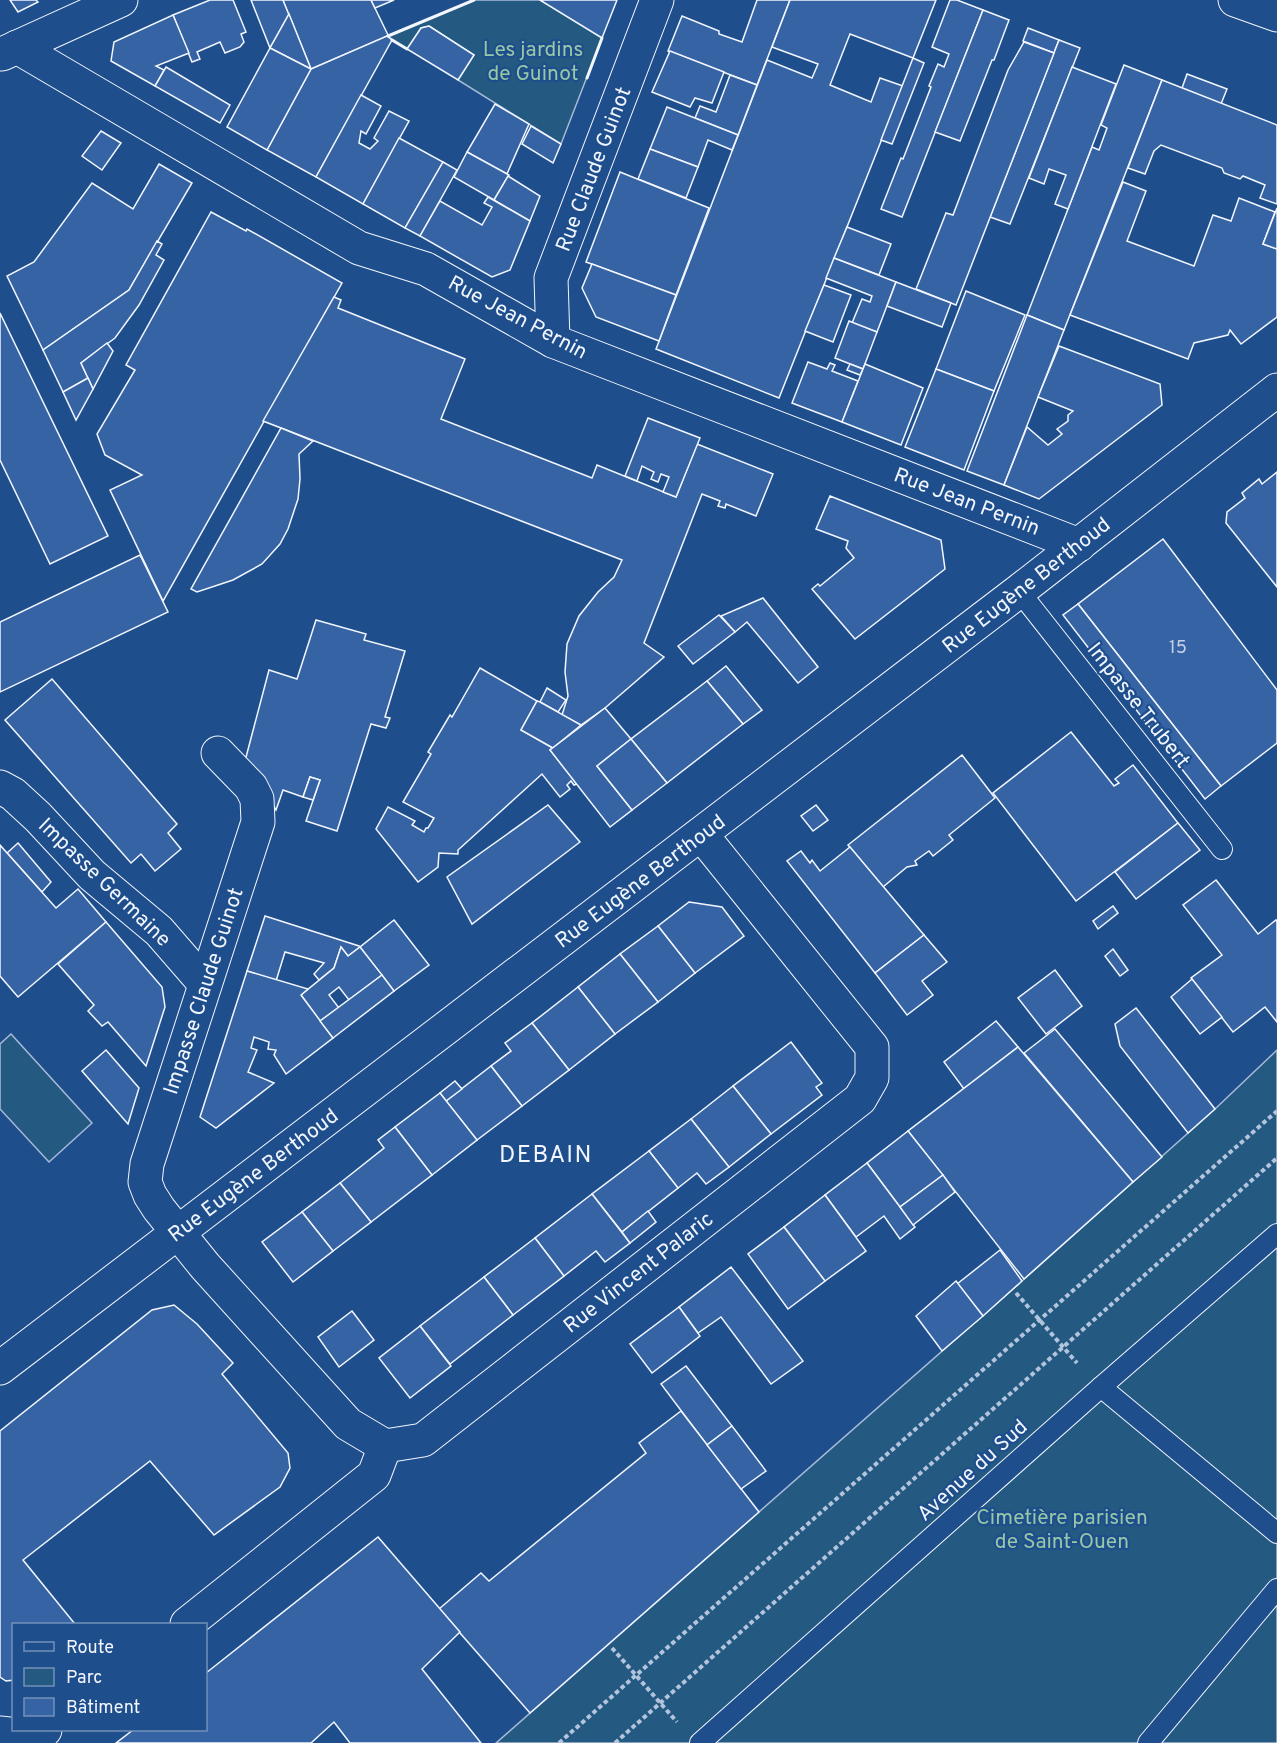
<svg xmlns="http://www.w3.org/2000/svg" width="1277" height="1743" viewBox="0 0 1277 1743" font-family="Overpass,sans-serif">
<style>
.green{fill:#245a82;stroke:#a8bbd7;stroke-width:1.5}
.building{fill:#3563a3;stroke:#f2f6ff;stroke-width:1.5}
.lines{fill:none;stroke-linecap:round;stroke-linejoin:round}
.service-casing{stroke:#f2f6ff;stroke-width:22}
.minor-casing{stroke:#f2f6ff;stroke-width:35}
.primary-casing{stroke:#f2f6ff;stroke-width:35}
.path{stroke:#b3c4dc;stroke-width:4;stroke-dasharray:4.5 3;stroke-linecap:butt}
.service{stroke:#1f4e8c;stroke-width:20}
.minor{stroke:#1f4e8c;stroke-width:33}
.primary{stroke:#1f4e8c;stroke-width:33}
.wall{stroke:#f2f6ff;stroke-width:3}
.labels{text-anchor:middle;stroke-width:4.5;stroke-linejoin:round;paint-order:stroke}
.number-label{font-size:18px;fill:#c3d1e8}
.park-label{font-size:21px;fill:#97c8a6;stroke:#1f4e8c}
.street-label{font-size:21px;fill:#f2f6ff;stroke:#1f4e8c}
.quarter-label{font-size:24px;letter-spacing:1.5px;fill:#f2f6ff;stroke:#1f4e8c}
</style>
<rect width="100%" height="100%" fill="#1f4e8c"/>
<!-- green -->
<g class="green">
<path d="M474,0H540L602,38L561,144L458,80L474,55L429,26L421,28L407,49L389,37L388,36Z"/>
<path d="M11,1034L92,1123L49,1162L0,1109V1044Z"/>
<path d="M1277,1050V1743H496L1022,1281L1215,1109Z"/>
</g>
<!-- building -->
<g class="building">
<path d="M10,0H36L38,2L18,12Z"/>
<path d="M210,0H233L246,32L241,34L244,42L240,47L225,53L220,42L197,52L200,59L192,62L173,15Z"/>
<path d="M251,0H283L289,14L270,48Z"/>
<path d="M283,0H371L389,37L387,36L311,69Z"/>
<path d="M371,0H394L375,8Z"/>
<path d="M540,0H617L602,38Z"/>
<path d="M757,0H790L757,85L668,51L682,16L719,31V34L742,42Z"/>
<path d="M790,0H936L913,58L850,34L830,85L871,102L880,78L903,86L779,398L656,349L767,60L812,78L818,64L772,47Z"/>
<path d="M950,0H957L983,10L902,217L881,209L901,158L903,159L931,87L929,86L938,64L944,67L949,54L932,47Z"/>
<path d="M983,10L1009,20L994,60H992L960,141L935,132Z"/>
<path d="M289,14L311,69L270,48Z"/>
<path d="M173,15L189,53L156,66L164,70L155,86L111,61L114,42Z"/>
<path d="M429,26L474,55L458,80L407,49L421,28Z"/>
<path d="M1028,28L1059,40L1054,53L1023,41Z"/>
<path d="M387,36L392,40L316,177L267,150L311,69Z"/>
<path d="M1059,40L1080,48L1010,224L990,217Z"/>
<path d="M1024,42L1054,53L956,305L916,289L946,213L953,215L1008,70Z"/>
<path d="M270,48L311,69L267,150L227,127Z"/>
<path d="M670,51L724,72L712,103L695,98L690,107L652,92Z"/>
<path d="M913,58L924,63L892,144L881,140Z"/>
<path d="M1124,65L1162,80L1064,330L1027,315L1092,147L1099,150L1107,128L1101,125Z"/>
<path d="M166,67L230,105L220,123L155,86Z"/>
<path d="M1072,67L1116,84L1068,209L1055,204L1066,175L1049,169L1044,184L1029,178Z"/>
<path d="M1187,74L1227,89L1221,104L1182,88Z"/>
<path d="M730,75L757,85L738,135L695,118L700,106L716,112Z"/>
<path d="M1162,80L1277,125V204L1260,198L1265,185L1243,176L1240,179L1224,173L1222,168L1161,145L1154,151L1145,174L1128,168Z"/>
<path d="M361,95L381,106L366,134L361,131L359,143L370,149L378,141L374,138L389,111L409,121L363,204L316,177Z"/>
<path d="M495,104L529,124L507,174L467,152Z"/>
<path d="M667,107L738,135L732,150L708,140L698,167L650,149Z"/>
<path d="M531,126L561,144L553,163L522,144Z"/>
<path d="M101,131L121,143L102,170L82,156Z"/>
<path d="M399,138L443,162L405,228L363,204Z"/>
<path d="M650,149L698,167L686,198L638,179Z"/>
<path d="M467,152L509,175L494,200L454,177Z"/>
<path d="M443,162L457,170L420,236L405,228Z"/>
<path d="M159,164L192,183L129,290L43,350L7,276L34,262L92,183L133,209Z"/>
<path d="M620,172L709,208L676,295L586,262Z"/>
<path d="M508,176L540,196L530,221L494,200Z"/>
<path d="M1123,182L1146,191L1127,241L1194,266L1213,215L1231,221L1239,198L1275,212L1263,244L1277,249V317L1241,344L1230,330L1228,335L1194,343L1188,359L1070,315Z"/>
<path d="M488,197L530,221L510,270L492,277L420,236L440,201L482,225L492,207L484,203Z"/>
<path d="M1277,208V249L1263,244Z"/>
<path d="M211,212L246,231L247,229L342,283L163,601L110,490L142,475L105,455L97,434L135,370L126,365Z"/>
<path d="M847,227L891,244L879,275L834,258Z"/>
<path d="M157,241L162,244L156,255L164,260L139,305L115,338L81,363L88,378L63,392L43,350L129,290Z"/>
<path d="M834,258L896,282L877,332L852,323L862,299L870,302L872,296L826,278Z"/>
<path d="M592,264L676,295L659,341L596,317L582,288Z"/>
<path d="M896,282L951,303L942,327L887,306Z"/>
<path d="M824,285L851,295L833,342L805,331Z"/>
<path d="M966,291L1025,315L994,391L936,369Z"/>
<path d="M334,297L341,300L338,308L465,359L441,419L592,478L597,465L676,497L697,444L773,474L756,516L726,504L725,508L718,506L720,501L702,494L644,643L664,657L605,708L581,725L562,715L568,696L565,672L567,644L579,616L598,592L614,577L622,560L263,421Z"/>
<path d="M0,313L108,536L50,564L0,460Z"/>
<path d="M1027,315L1064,330L1004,485L967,471Z"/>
<path d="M849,321L877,332L863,369L835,358Z"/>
<path d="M107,343L113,351L93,389L81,363Z"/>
<path d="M1059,346L1160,384L1162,405L1039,499L1004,485L1027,427L1048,445L1062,434L1057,429L1068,421V415L1073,411L1038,397Z"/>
<path d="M808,362L827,369L830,363L835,365L832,371L858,381L842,422L792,403Z"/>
<path d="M850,364L863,369L860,375L847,370Z"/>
<path d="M865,364L923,388L901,445L842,422Z"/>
<path d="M936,369L994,391L964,470L905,447Z"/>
<path d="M88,378L93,389L76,420L63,392Z"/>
<path d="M648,418L700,438L676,497L663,492L669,477L661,474L658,482L651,479L654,472L642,466L637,481L625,476Z"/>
<path d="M281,428L313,441L299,454L300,479L298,499L288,529L280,544L262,564L233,580L197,592L191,589Z"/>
<path d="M1277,472V587L1226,523L1227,512L1245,498L1242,493L1259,479L1262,484Z"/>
<path d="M830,496L941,540L945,569L855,639L812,589L818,584L820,586L854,558L846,548L848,541L816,529Z"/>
<path d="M1163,539L1277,690V743L1221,786L1078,604Z"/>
<path d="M140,555L168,612L0,692V622Z"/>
<path d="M763,598L818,667L798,683L747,622L735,632L721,616Z"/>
<path d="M1078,604L1221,786L1205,799L1063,615Z"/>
<path d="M719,615L735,632L693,664L678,646Z"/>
<path d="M316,620L366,634L364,640L405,651L385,717L390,718L386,728L371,724L337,831L306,821L320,780L310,777L303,797L283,790L276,810L245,761L269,670L297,679Z"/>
<path d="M726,666L762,710L743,724L707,681Z"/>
<path d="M480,668L537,701L521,730L553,748L550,750L577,784L574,785L571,781L567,785L570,789L560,797L542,774L458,850V854L439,853L438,867L418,882L376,829L388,807L415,821L412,825L424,832L426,828H428L434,818L403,802L431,754L428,752L450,715L452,717Z"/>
<path d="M52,679L177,824L168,833L181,849L155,871L141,854L131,863L5,720Z"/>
<path d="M707,681L743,724L667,783L631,739Z"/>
<path d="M547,688L566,700L558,712L540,702Z"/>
<path d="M537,701L540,702L581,725L553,748L521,730Z"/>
<path d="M605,708L631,739L597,766L632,810L610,827L550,750Z"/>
<path d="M1071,732L1114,786L1119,783L1115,779L1133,765L1178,823L1076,901L993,793Z"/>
<path d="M631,739L667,783L632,810L597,766Z"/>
<path d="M962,755L995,798L949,835L953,840L933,856L929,851L915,861L917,865L907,867L883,887L848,845Z"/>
<path d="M310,777L320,780L313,800L303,797Z"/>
<path d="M548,805L580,842L472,924L447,877Z"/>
<path d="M816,805L828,820L813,831L801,816Z"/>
<path d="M1178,823L1200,850L1136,899L1115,872Z"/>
<path d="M18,843L51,882L42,892L7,853Z"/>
<path d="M0,845L56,908L78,889L106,922L18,997L0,976Z"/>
<path d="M850,847L924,935L875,973L787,861L801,851L810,863L812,860L820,871Z"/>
<path d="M1216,880L1258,934L1276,920L1277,922V1022L1265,1007L1233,1032L1191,978L1222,955L1183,905Z"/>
<path d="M689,902L722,907L744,936L695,973L658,926Z"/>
<path d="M1113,906L1118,913L1098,929L1093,921Z"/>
<path d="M265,916L359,946L360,947L348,956L341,947L334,968L319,980L314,974L324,963L285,952L276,981L247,971Z"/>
<path d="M394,920L429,965L394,991L360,947Z"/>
<path d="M106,922L162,987L165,1007L146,1066L108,1022L102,1026L88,1011L94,1005L58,964Z"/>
<path d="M658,926L695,973L658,1002L620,954Z"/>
<path d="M924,935L947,962L922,981L933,995L907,1015L875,973Z"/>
<path d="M341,947L348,956L360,947L382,975L349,1000L339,987L329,995L339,1008L320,1021L301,995L334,968Z"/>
<path d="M1113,949L1128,970L1120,976L1105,956Z"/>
<path d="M620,954L658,1002L615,1034L578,987Z"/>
<path d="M1055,970L1082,1006L1046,1034L1018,998Z"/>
<path d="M247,971L308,989L301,995L333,1038L286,1074L274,1055L276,1050L268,1049L269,1042L254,1037L251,1048L257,1050L248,1072L274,1083L216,1128L200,1117Z"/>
<path d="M382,975L394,991L333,1038L320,1021Z"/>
<path d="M1192,979L1222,1017L1200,1034L1171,997Z"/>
<path d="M578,987L615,1034L569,1070L532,1023Z"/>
<path d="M1136,1008L1215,1109L1188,1133L1120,1046L1115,1024Z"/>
<path d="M996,1021L1018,1047L964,1089L944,1062Z"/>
<path d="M532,1023L569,1070L522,1106L491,1066L511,1051L505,1043Z"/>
<path d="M1055,1029L1162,1157L1133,1182L1024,1053Z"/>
<path d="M791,1042L822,1083L816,1087L822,1095L771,1134L733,1086Z"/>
<path d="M1018,1047L1133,1182L1024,1279L908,1131Z"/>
<path d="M106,1050L139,1088L128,1124L82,1071Z"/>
<path d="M491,1066L522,1106L477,1140L446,1101Z"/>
<path d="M455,1081L462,1089L446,1101L440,1093Z"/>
<path d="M733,1086L771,1134L729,1167L691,1119Z"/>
<path d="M440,1093L477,1140L432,1175L395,1127Z"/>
<path d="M691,1119L729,1167L706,1184L697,1173L678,1188L649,1151Z"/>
<path d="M395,1127L432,1175L371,1222L340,1183L384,1148L378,1140Z"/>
<path d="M908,1131L943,1175L900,1207L867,1163Z"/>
<path d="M649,1151L678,1188L622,1232L592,1194Z"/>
<path d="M867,1163L915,1227L900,1239L884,1216L856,1237L825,1195Z"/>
<path d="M943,1175L955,1192L913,1225L900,1207Z"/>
<path d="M340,1183L371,1222L333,1251L302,1212Z"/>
<path d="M592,1194L630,1243L605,1262L596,1251L564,1276L535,1238Z"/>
<path d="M825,1195L866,1251L825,1281L784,1227Z"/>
<path d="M648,1211L656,1222L630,1243L622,1232Z"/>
<path d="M302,1212L333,1251L293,1282L262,1242Z"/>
<path d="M784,1227L825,1281L788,1309L748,1254Z"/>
<path d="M535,1238L564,1276L513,1315L484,1277Z"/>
<path d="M1000,1250L1022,1281L983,1316L957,1284Z"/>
<path d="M731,1267L803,1361L771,1384L721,1317L698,1333L679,1307Z"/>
<path d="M484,1277L513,1315L450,1364L420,1326Z"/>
<path d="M956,1281L983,1316L942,1351L916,1316Z"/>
<path d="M174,1305L197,1324L233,1363L222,1374L288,1453L290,1468L280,1487L214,1535L150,1461L23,1560L75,1624H14V1680L6,1681L0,1677V1431L152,1310Z"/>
<path d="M679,1307L700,1336L652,1373L630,1344Z"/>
<path d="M352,1311L374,1340L339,1367L318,1337Z"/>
<path d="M420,1326L451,1366L410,1398L379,1358Z"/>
<path d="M686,1366L732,1426L707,1445L661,1384Z"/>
<path d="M681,1411L759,1512L530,1713L439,1609L481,1573L489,1581L646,1453L639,1443Z"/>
<path d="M732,1426L766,1471L741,1489L707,1445Z"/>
<path d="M378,1537L460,1632L422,1669L481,1743H350L334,1722L311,1743H116L133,1730H206V1673Z"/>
</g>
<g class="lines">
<!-- service casing -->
<g class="service-casing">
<g id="service">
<path d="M1019,591L1222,849"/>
<path d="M1101,1387L1277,1533"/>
<path d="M700,1743L1101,1387L1277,1234"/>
<path d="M1148,1743L1277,1589"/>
</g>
</g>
<!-- minor casing -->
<g class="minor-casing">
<g id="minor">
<path d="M17,47L359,248L426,269L553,341L1079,545"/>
<path d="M2,54L121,0"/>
<path d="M553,341L551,278L657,0"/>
<path d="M218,753L251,787L257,799L258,822L147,1164L145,1182L150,1195L159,1209L205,1266L348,1424L385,1446L423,1440L860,1099L872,1078V1047L701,834"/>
<path d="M0,787L13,794L38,817L92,875L159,931L205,984"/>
<path d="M0,1368L1019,591L1277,390"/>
<path d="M187,1624L374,1475L385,1446"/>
<path d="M0,1733L26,1736L45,1730"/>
</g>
</g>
<!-- primary casing -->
<g class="primary-casing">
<path id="primary" d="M1235,0L1277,15"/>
</g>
<!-- path -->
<g class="path">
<path d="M1016,1293L1077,1363"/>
<path d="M612,1648L677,1722"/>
<path d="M559,1743L1277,1111"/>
<path d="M615,1743L1277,1158"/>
</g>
<!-- service -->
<use href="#service" class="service"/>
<!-- minor -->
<use href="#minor" class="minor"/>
<!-- primary -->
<use href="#primary" class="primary"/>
<!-- wall -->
<g class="wall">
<path d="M388,36L474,0"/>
<path d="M392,40L407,49"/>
<path d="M587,78L602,38"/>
</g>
</g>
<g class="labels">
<!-- number labels -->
<g class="number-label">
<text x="1178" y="653">15</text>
</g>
<!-- park labels -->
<g class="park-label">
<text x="533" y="56">Les jardins<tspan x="533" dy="24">de Guinot</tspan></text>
<text x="1062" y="1524">Cimetière parisien<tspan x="1062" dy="24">de Saint-Ouen</tspan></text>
</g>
<!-- street labels -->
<g class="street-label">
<text transform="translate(593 169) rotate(-69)" y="7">Rue Claude Guinot</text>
<text transform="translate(518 317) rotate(28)" y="7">Rue Jean Pernin</text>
<text transform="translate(967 501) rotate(21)" y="7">Rue Jean Pernin</text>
<text transform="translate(1026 585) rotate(-38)" y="7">Rue Eugène Berthoud</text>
<text transform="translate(1139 705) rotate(52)" y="7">Impasse Trubert</text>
<text transform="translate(640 881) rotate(-37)" y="7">Rue Eugène Berthoud</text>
<text transform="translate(105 882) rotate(44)" y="7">Impasse Germaine</text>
<text transform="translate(203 991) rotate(-72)" y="7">Impasse Claude Guinot</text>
<text transform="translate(253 1175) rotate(-37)" y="7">Rue Eugène Berthoud</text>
<text transform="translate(638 1272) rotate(-38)" y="7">Rue Vincent Palaric</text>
<text transform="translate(972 1470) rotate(-42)" y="7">Avenue du Sud</text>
</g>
<!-- quarter labels -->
<g class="quarter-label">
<text x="546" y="1162">DEBAIN</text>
</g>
</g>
<!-- legend -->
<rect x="12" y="1623" width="195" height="108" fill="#1f4e8c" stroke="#7391ba" stroke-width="1.5"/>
<rect x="24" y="1642" width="30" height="9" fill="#1f4e8c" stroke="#7391ba" stroke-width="1.5"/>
<text x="66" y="1653" font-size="18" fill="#f2f6ff">Route</text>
<rect x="24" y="1668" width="30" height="18" fill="#245a82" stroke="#7391ba" stroke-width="1.5"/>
<text x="66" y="1683" font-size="18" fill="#f2f6ff">Parc</text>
<rect x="24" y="1698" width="30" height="18" fill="#3563a3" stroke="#7391ba" stroke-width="1.5"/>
<text x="66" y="1713" font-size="18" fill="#f2f6ff">Bâtiment</text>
</svg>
